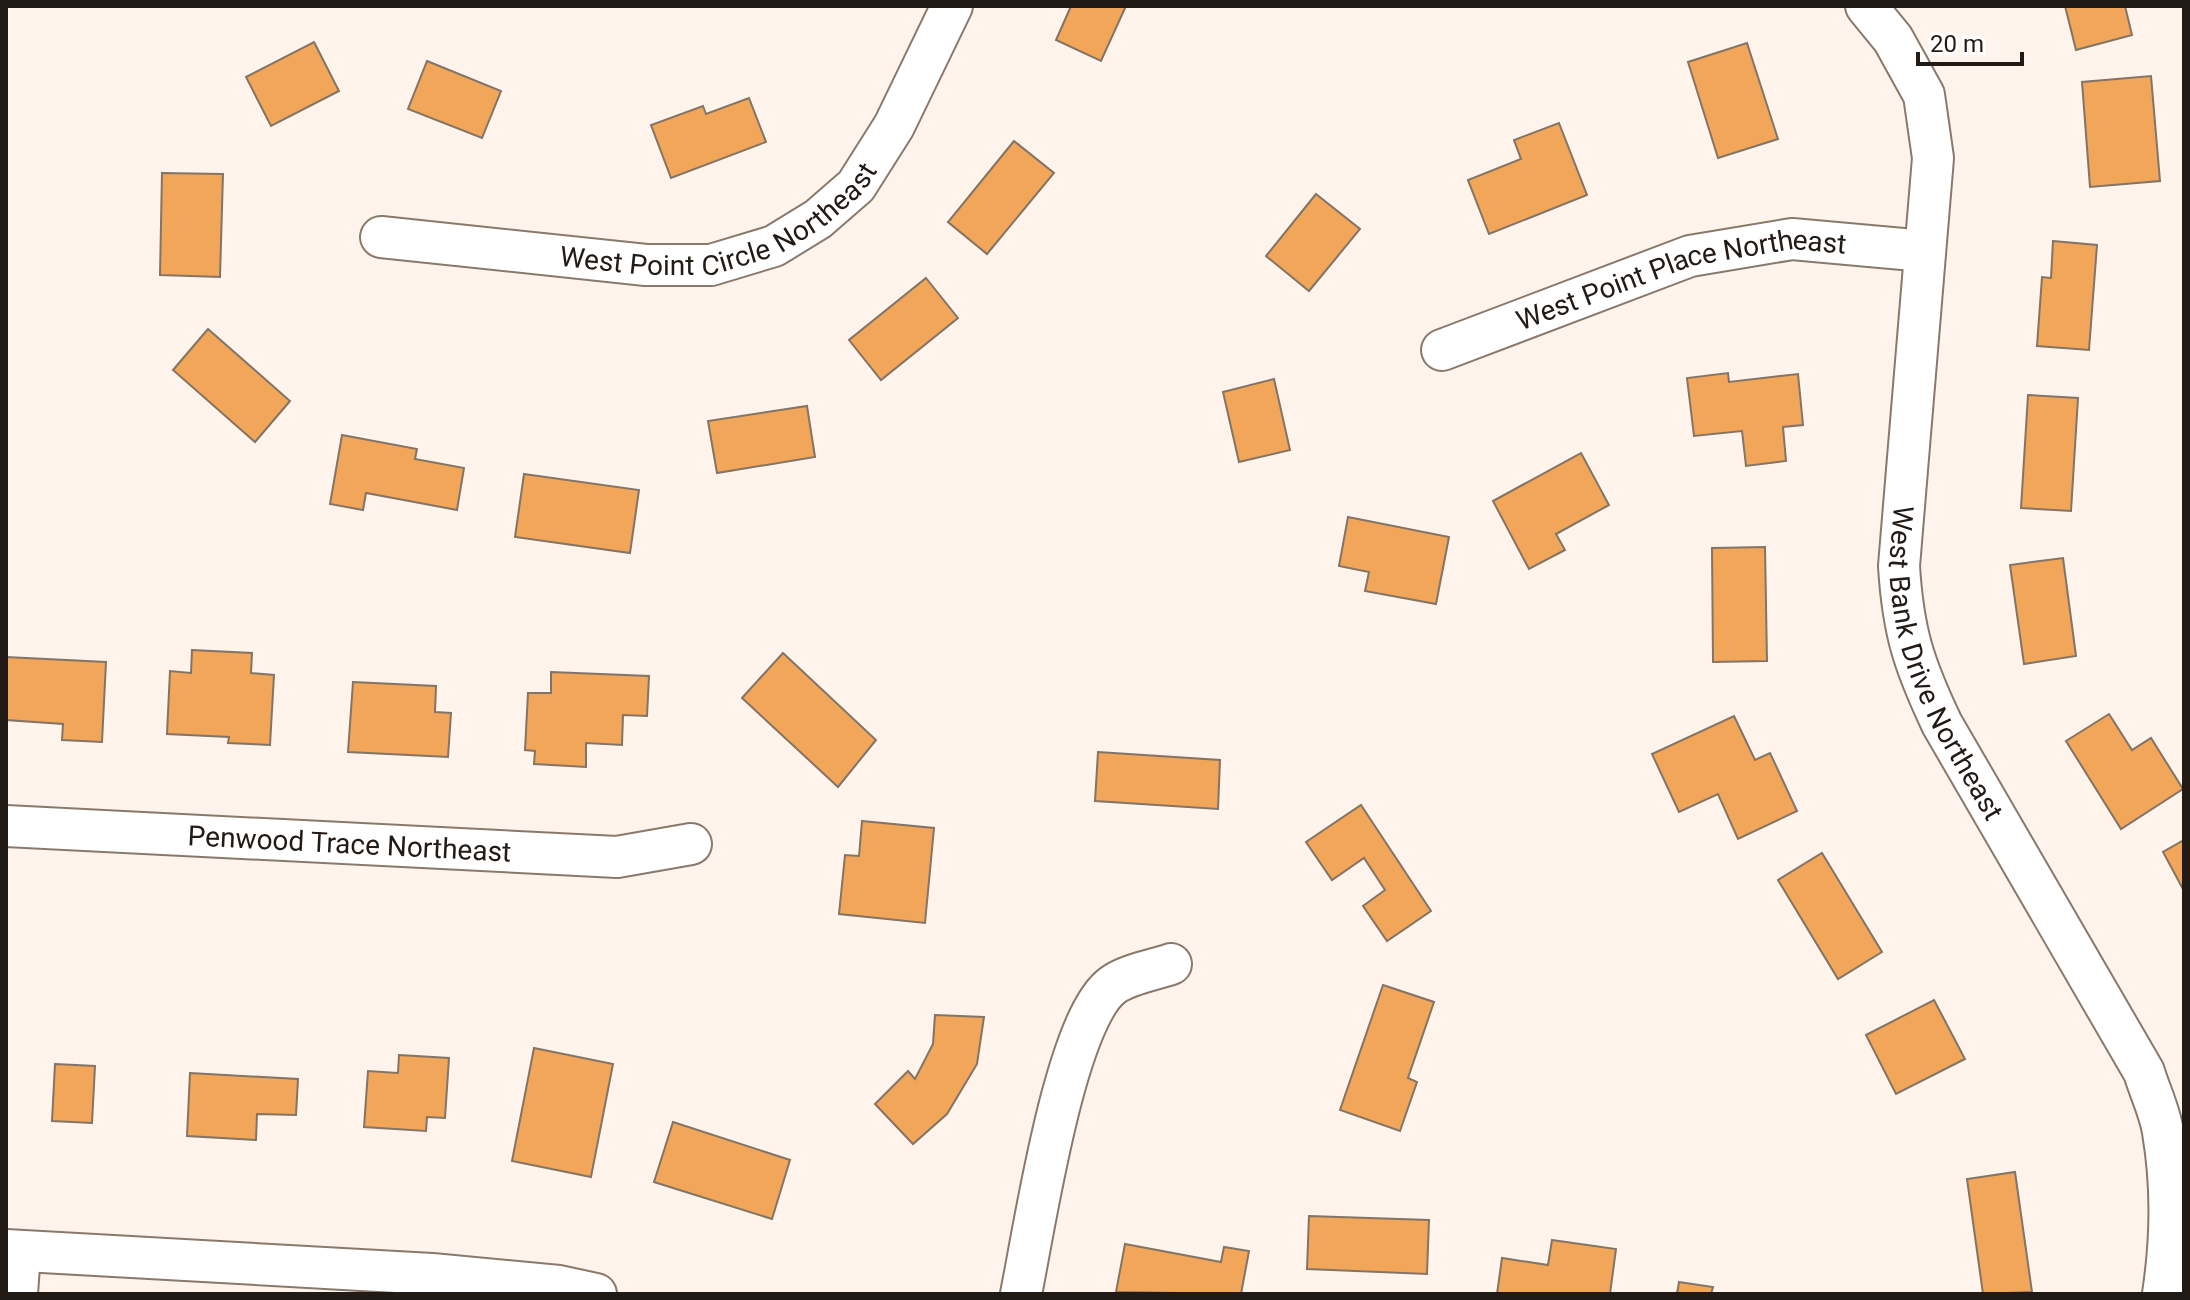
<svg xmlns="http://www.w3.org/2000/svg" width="2190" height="1300" viewBox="0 0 2190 1300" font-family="Roboto,sans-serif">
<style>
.building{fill:#f1a659;stroke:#837465;stroke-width:2}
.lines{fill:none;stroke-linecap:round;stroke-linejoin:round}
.minor-casing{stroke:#89796b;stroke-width:44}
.minor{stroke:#fff;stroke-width:40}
.labels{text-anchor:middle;stroke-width:6;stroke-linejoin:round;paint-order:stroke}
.street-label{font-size:28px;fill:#211a15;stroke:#fff}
</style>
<rect width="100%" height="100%" fill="#fff4eb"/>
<!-- building -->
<g class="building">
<path d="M1071,6H1126L1101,61L1056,40Z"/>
<path d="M2065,6H2125L2132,35L2076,50Z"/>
<path d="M314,42L339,91L271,126L246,77Z"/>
<path d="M1747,43L1778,139L1718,158L1688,62Z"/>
<path d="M427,61L501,91L482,138L408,109Z"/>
<path d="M2151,76L2160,181L2090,187L2082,82Z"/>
<path d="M749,98L766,142L671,178L651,125L703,106L706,114Z"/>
<path d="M1559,123L1587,195L1489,234L1468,180L1521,159L1514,140Z"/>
<path d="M1014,141L1054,173L987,254L948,222Z"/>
<path d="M162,173L223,174L220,277L160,275Z"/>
<path d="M1316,194L1360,229L1309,291L1266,256Z"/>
<path d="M2053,241L2097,245L2089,350L2037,346L2042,277L2051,278Z"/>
<path d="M926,278L958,318L881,380L849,340Z"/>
<path d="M208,329L290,401L255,442L173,370Z"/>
<path d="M1728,373L1729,382L1798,374L1803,425L1783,427L1786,461L1746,466L1742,431L1694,436L1687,378Z"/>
<path d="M1274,379L1290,450L1239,462L1223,392Z"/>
<path d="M2028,395L2078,398L2071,511L2021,508Z"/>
<path d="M807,406L815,457L717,473L708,421Z"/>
<path d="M342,435L417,449L415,459L464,468L457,510L366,493L363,510L330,504Z"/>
<path d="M1581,453L1609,505L1556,534L1565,550L1529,569L1493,501Z"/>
<path d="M524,474L639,490L630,553L515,537Z"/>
<path d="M1348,517L1449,537L1436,604L1365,591L1369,572L1339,566Z"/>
<path d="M1765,547L1767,661L1713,662L1712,548Z"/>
<path d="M2063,558L2076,656L2024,664L2010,565Z"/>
<path d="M192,650L252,653L251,673L274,675L270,745L228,743L229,737L167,734L170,671L191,673Z"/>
<path d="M783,653L876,740L838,787L742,698Z"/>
<path d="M6,657L106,662L102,742L62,740L63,724L6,720Z"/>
<path d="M551,672L649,676L647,716L623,715L622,745L586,743V767L534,764L535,751L525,750L528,693H551Z"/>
<path d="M353,682L436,686L435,712L451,713L448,757L348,752Z"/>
<path d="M2109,714L2132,750L2151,738L2183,789L2121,829L2066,741Z"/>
<path d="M1734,716L1755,760L1770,753L1797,811L1738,839L1718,794L1679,812L1652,754Z"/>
<path d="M1098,752L1220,760L1218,809L1095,801Z"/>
<path d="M1361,805L1431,911L1387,941L1363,906L1385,890L1364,858L1332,880L1306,842Z"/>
<path d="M862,821L934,828L925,923L839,914L845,855L859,856Z"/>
<path d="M2184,840V891L2163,852Z"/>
<path d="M1822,853L1882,952L1838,979L1778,880Z"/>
<path d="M1383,985L1434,1002L1408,1078L1417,1082L1400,1131L1340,1110Z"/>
<path d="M1934,1000L1965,1059L1896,1094L1866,1035Z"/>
<path d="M935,1015L984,1017L977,1064L947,1114L913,1144L875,1104L908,1071L915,1079L933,1044Z"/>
<path d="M534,1048L613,1064L591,1177L512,1161Z"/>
<path d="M399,1055L449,1058L445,1118L427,1117L426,1131L364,1127L368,1071L398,1073Z"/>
<path d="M55,1064L95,1066L92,1123L52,1121Z"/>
<path d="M190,1073L298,1079L296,1115L257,1114L256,1140L187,1136Z"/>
<path d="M673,1122L790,1160L772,1219L654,1182Z"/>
<path d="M2015,1172L2032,1292L1983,1294L1967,1179Z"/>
<path d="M1309,1216L1429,1220L1427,1274L1307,1269Z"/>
<path d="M1552,1240L1616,1249L1610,1294H1497L1502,1258L1548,1265Z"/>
<path d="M1125,1244L1221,1262L1224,1247L1249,1251L1241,1294L1116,1292Z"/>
<path d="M1679,1282L1713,1287L1711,1294H1677Z"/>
</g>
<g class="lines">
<!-- minor casing -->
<g class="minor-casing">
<g id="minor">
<path id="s1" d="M1866,6L1893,39L1924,95L1933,158L1899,566C1903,632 1914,665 1942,724L2144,1072C2150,1092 2160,1112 2163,1132C2172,1185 2171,1241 2163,1294"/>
<path id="s2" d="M381,237L646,265H711L774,246L818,219L856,186L894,126L952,6"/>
<path id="s3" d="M1442,350L1690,256L1792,239L1925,251"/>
<path id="s4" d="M6,826L617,857L691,844"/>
<path d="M6,1250L432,1274L559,1286L596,1294"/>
<path d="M17,1294L20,1251"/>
<path d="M1021,1294C1034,1231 1065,1019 1113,985C1128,974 1154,970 1171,964"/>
</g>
</g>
<!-- minor -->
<use href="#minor" class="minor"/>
</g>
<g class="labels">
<!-- street labels -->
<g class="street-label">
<text dy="10" stroke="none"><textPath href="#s2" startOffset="352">West Point Circle Northeast</textPath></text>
<text dy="10" stroke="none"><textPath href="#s3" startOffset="252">West Point Place Northeast</textPath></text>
<text dy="10" stroke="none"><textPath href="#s1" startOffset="686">West Bank Drive Northeast</textPath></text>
<text dy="10" stroke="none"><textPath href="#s4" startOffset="344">Penwood Trace Northeast</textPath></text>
</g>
</g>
<!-- border -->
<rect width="2190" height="1300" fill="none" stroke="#211a15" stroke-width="16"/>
<!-- scale -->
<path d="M1918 52v12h104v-12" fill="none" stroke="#211a15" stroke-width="4"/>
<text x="1930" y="52" font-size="24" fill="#211a15" stroke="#ffffff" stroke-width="6" paint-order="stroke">20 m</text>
</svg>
